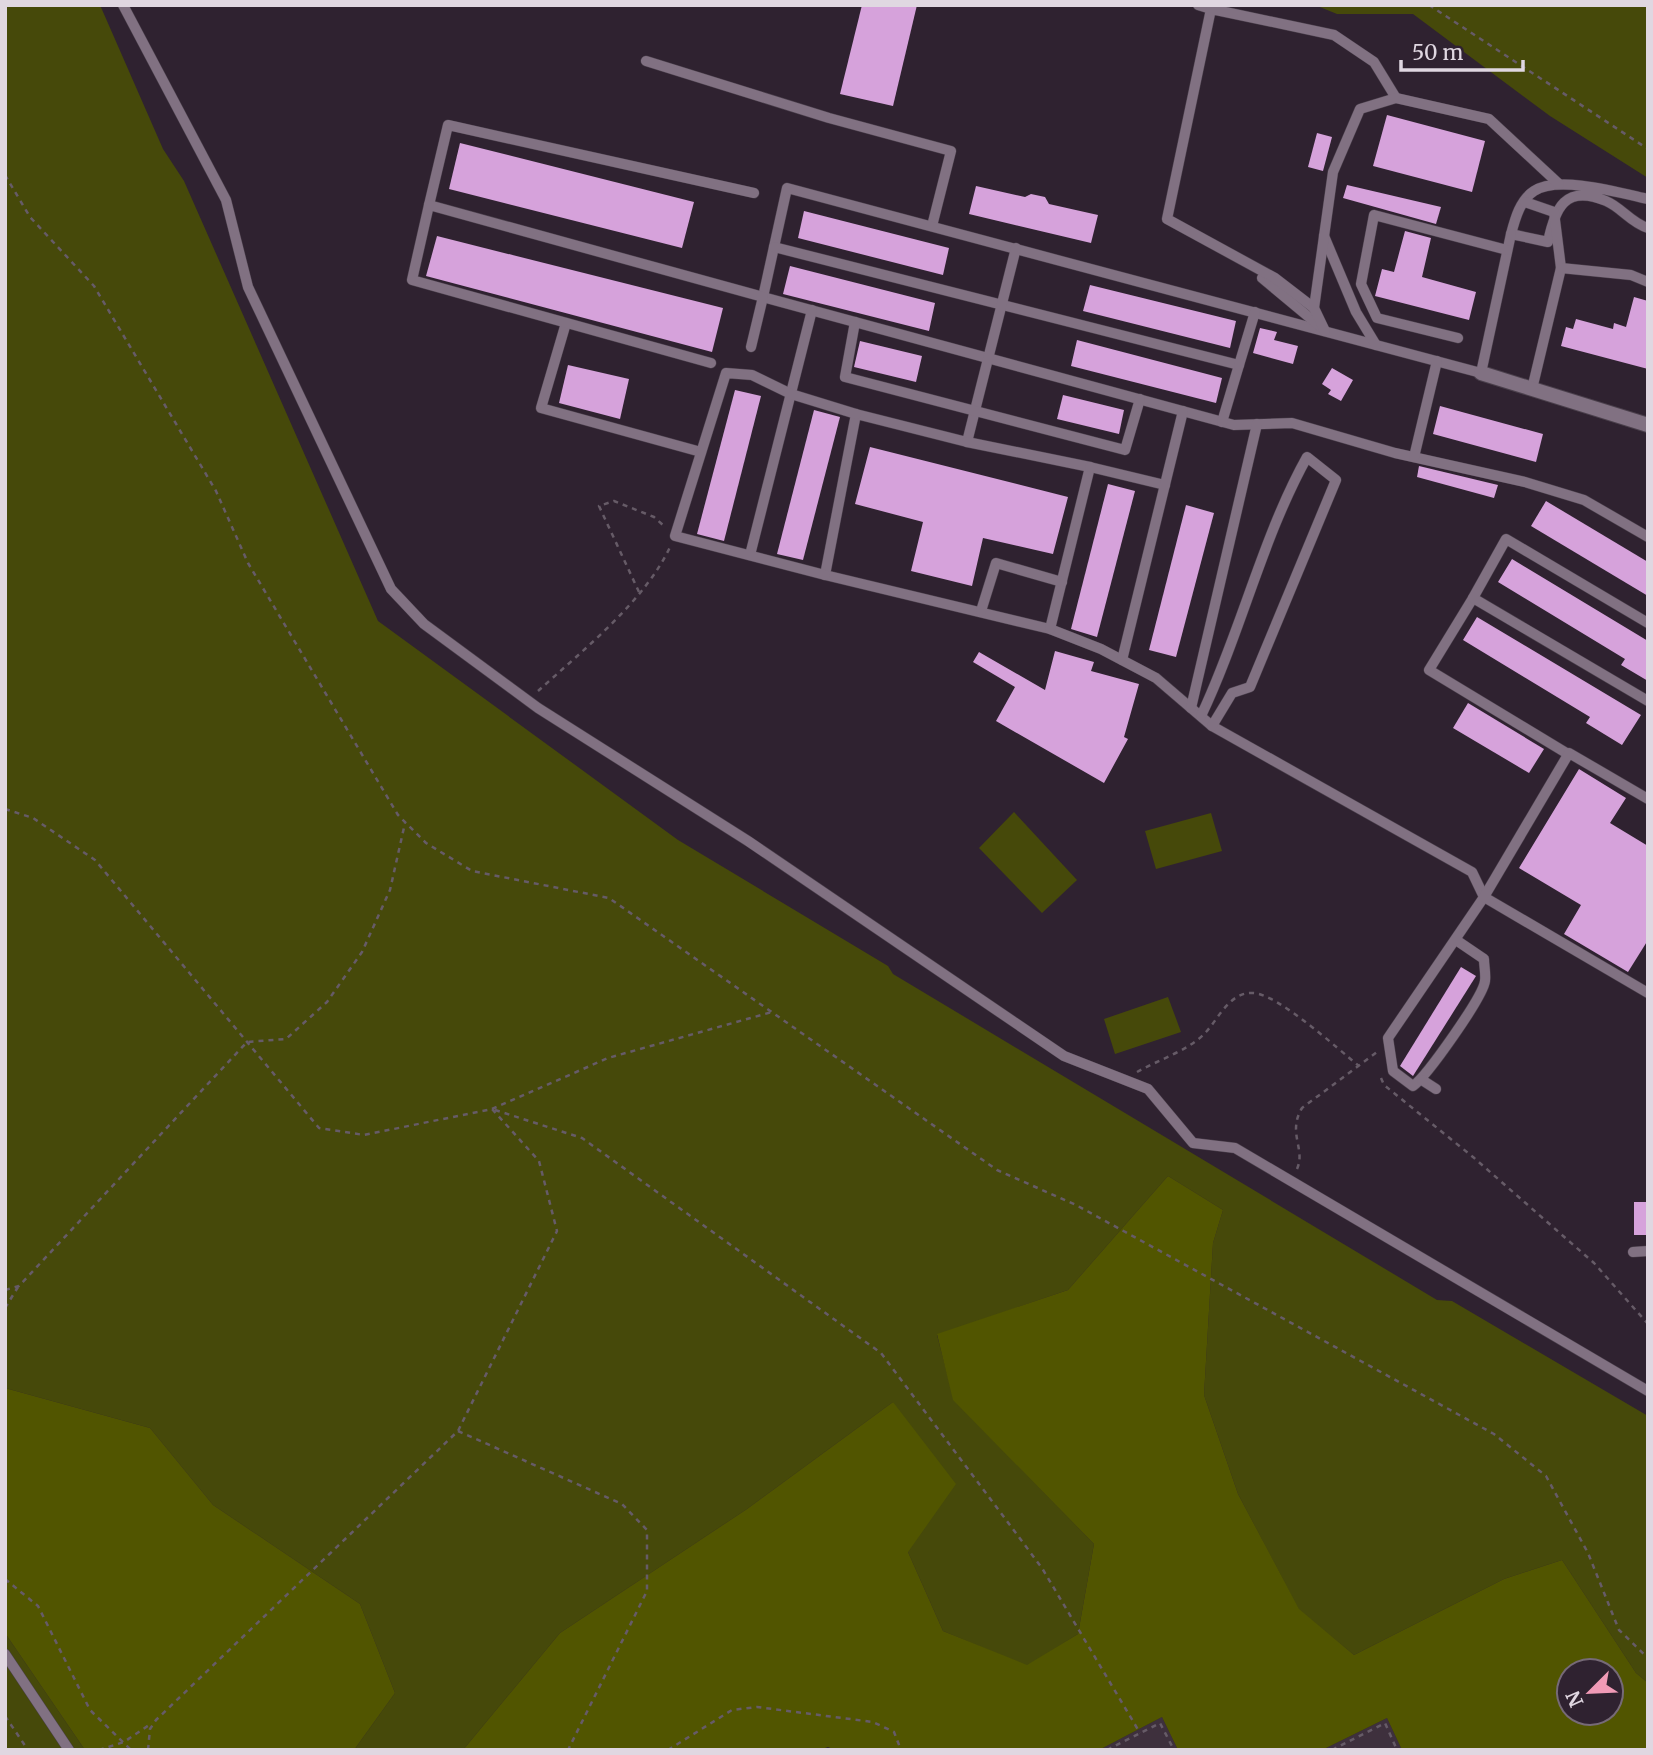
<svg xmlns="http://www.w3.org/2000/svg" width="1653" height="1755" viewBox="0 0 1653 1755" font-family="Merriweather,serif">
<style>
.industrial{fill:#3e303d}
.green{fill:#46490a}
.forest{fill:#515500;fill-rule:evenodd}
.building{fill:#d6a2db}
.lines{fill:none;stroke-linecap:round;stroke-linejoin:round}
.lane-casing{stroke:#4b404c;stroke-width:11}
.street-casing{stroke:#4b404c;stroke-width:16}
.path{stroke:#665b67;stroke-width:2.5;stroke-dasharray:5 5;stroke-linecap:butt}
.lane{stroke:#817182;stroke-width:10}
.street{stroke:#817182;stroke-width:14}
</style>
<rect width="100%" height="100%" fill="#2f2230"/>
<!-- industrial -->
<g class="industrial">
<path d="M1162,1717L1178,1750H1099Z"/>
<path d="M1387,1718L1402,1750H1322Z"/>
</g>
<!-- green -->
<g class="green">
<path d="M5,5H100L163,149L184,181L378,621L678,840L888,966L893,974L1437,1300L1452,1301L1648,1416V1683L1636,1673L1562,1560L1504,1579L1354,1655L1299,1610L1238,1494L1204,1395L1213,1243L1223,1210L1168,1176L1068,1290L937,1335L954,1400L1094,1544L1078,1634L1027,1666L943,1631L908,1552L893,1402L747,1509L560,1633L463,1750H354L395,1693L360,1604L213,1505L150,1428L5,1388Z"/>
<path d="M1315,5H1644L1648,9V178L1550,116L1413,14H1337Z"/>
<path d="M1014,812L1077,880L1042,913L979,848Z"/>
<path d="M1211,813L1222,851L1156,869L1145,831Z"/>
<path d="M1168,997L1181,1032L1115,1054L1104,1019Z"/>
<path d="M5,1633L85,1750H5Z"/>
</g>
<!-- forest -->
<g class="forest">
<path d="M1168,1176L1223,1210L1213,1243L1204,1395L1238,1494L1299,1609L1354,1655L1504,1579L1562,1560L1636,1673L1648,1683V1750H1402L1387,1718L1322,1750H1178L1162,1717L1099,1750H835L828,1747L819,1750H463L560,1633L747,1509L893,1402L956,1484L908,1552L943,1631L1027,1665L1078,1634L1094,1544L953,1400L937,1334L1068,1290ZM1569,1671H1611V1713H1569Z"/>
<path d="M5,1388L150,1428L213,1505L360,1604L395,1693L354,1750H85L5,1633Z"/>
</g>
<!-- building -->
<g class="building">
<path d="M862,5H917L893,106L840,94Z"/>
<path d="M1387,115L1485,141L1472,192L1373,166Z"/>
<path d="M1317,133L1332,137L1323,171L1308,167Z"/>
<path d="M460,143L694,202L682,248L449,189Z"/>
<path d="M1347,185L1441,207L1436,224L1343,198Z"/>
<path d="M976,186L1025,197L1031,194L1045,197L1049,204L1098,215L1091,243L969,214Z"/>
<path d="M804,211L949,248L943,275L798,238Z"/>
<path d="M1405,231L1431,238L1422,277L1476,292L1469,320L1375,296L1382,269L1394,272Z"/>
<path d="M437,236L723,308L712,352L426,276Z"/>
<path d="M790,266L935,303L929,331L783,294Z"/>
<path d="M1090,285L1236,321L1230,348L1083,311Z"/>
<path d="M1634,297L1648,301V369L1561,346L1566,327L1573,329L1576,319L1613,329L1614,323L1626,327Z"/>
<path d="M1260,328L1277,332L1274,340L1298,346L1293,364L1253,353Z"/>
<path d="M1077,340L1222,378L1216,403L1071,366Z"/>
<path d="M860,341L922,356L916,382L854,367Z"/>
<path d="M568,365L629,379L620,419L559,403Z"/>
<path d="M1332,368L1353,380L1341,401L1328,394L1331,390L1322,384Z"/>
<path d="M735,390L761,396L724,541L697,534Z"/>
<path d="M1063,395L1124,410L1119,434L1057,419Z"/>
<path d="M1440,406L1543,434L1536,462L1433,434Z"/>
<path d="M814,410L840,417L803,560L777,554Z"/>
<path d="M870,447L1068,497L1053,554L983,538L972,586L911,571L923,522L855,504Z"/>
<path d="M1419,466L1498,485L1494,498L1417,477Z"/>
<path d="M1108,484L1135,491L1097,637L1071,629Z"/>
<path d="M1546,501L1648,562V596L1531,526Z"/>
<path d="M1186,505L1214,513L1176,657L1149,650Z"/>
<path d="M1512,559L1648,641V681L1621,665L1625,659L1498,582Z"/>
<path d="M1477,617L1641,715L1622,745L1586,723L1590,717L1463,640Z"/>
<path d="M1055,651L1094,662L1091,671L1139,684L1124,737L1128,739L1104,783L996,721L1015,687L973,662L979,652L1045,690Z"/>
<path d="M1468,703L1544,749L1529,773L1453,728Z"/>
<path d="M1579,769L1626,798L1610,823L1648,846V940L1628,972L1564,934L1581,905L1519,868Z"/>
<path d="M1461,967L1476,976L1413,1076L1400,1066Z"/>
<rect x="1634" y="1202" width="14" height="33"/>
</g>
<g class="lines">
<!-- lane casing -->
<g class="lane-casing">
<g id="lane">
<path d="M123,5L226,200L248,287L391,589L424,624L538,708L748,841L1064,1056L1148,1089L1193,1143L1235,1148L1648,1391"/>
<path d="M1198,5L1211,9"/>
<path d="M646,61L829,118L951,151L932,226"/>
<path d="M1648,199C1621,193 1558,175 1534,191C1520,200 1515,219 1511,234L1548,242C1555,208 1565,184 1606,201C1621,207 1631,223 1648,228"/>
<path d="M1525,202L1554,212L1561,268"/>
<path d="M429,205L448,125L754,193"/>
<path d="M1511,234L1481,373L787,188L763,297L1234,425L1292,423L1395,453L1525,482L1584,500L1648,537"/>
<path d="M1324,236L1356,312L1376,345"/>
<path d="M774,247L1239,365L1222,422"/>
<path d="M1016,248L967,442L856,414L825,575L1050,629L1101,649L1156,678L1212,726L1472,872L1484,897L1388,1038L1393,1071L1413,1086C1427,1076 1483,997 1485,981C1486,974 1484,966 1484,959L1456,940"/>
<path d="M1262,278L1322,328"/>
<path d="M1314,308L1275,278L1167,219L1211,9L1334,35L1374,62L1396,98"/>
<path d="M855,322L845,377L1125,450L1140,399"/>
<path d="M566,323L541,408L701,452"/>
<path d="M1325,331L1314,308L1333,172L1360,109L1396,98L1489,119L1559,184"/>
<path d="M1458,338L1377,318L1361,284L1374,215L1507,250"/>
<path d="M711,363L412,280L429,205L763,297L751,347"/>
<path d="M1239,365L1255,312"/>
<path d="M1532,389L1561,268L1631,275L1648,282"/>
<path d="M967,442L1090,467L1050,629"/>
<path d="M1414,457L1437,361"/>
<path d="M1090,467L1165,485"/>
<path d="M750,555L812,310"/>
<path d="M825,575L675,536L726,373L752,375L791,394L856,414"/>
<path d="M1473,598L1429,670L1568,754"/>
<path d="M981,611L996,563L1062,582"/>
<path d="M1648,623L1506,539L1473,598L1648,701"/>
<path d="M1122,660L1183,411"/>
<path d="M1191,708L1257,424"/>
<path d="M1201,716C1241,632 1262,538 1307,457L1336,480L1250,687L1232,693L1212,726"/>
<path d="M1648,799L1569,753L1484,897L1648,993"/>
<path d="M1422,1080L1436,1089"/>
<path d="M1633,1252L1648,1251"/>
<path d="M5,1654L69,1750"/>
</g>
</g>
<!-- street casing -->
<g class="street-casing">
<path id="street" d="M1481,373L1648,425"/>
</g>
<!-- path -->
<g class="path">
<path d="M1429,5L1648,149"/>
<path d="M5,175L30,217L94,286L216,491L248,563L398,815L426,843L472,871L609,898L997,1170L1076,1205L1494,1434L1546,1476L1588,1553L1619,1630L1648,1658"/>
<path d="M639,592L599,506L614,501L654,517L664,526"/>
<path d="M538,691C582,651 645,601 670,547"/>
<path d="M5,809L33,818L95,860L319,1128L364,1135L492,1109L539,1161L557,1231L458,1431L156,1720L150,1729L148,1750"/>
<path d="M1137,1072C1158,1060 1190,1050 1206,1032C1219,1018 1230,991 1254,993C1279,995 1338,1049 1359,1066"/>
<path d="M1381,1078L1384,1085L1473,1157L1594,1263L1648,1324"/>
<path d="M492,1109L608,1058L772,1012"/>
<path d="M495,1110L582,1138L881,1353L1042,1568L1140,1733"/>
<path d="M1297,1169C1306,1149 1287,1133 1302,1108L1377,1052"/>
<path d="M5,1290L19,1286L247,1042L286,1039L327,1002L362,952L390,890L405,823"/>
<path d="M5,1308L18,1287"/>
<path d="M458,1431L622,1504L647,1530V1591L568,1750"/>
<path d="M5,1579L38,1606L90,1710L131,1750"/>
<path d="M5,1716L28,1750"/>
<path d="M99,1750L124,1742L152,1723"/>
<path d="M668,1750L732,1710L757,1707L873,1722L894,1732L901,1750"/>
<path d="M1107,1750L1160,1723L1174,1750"/>
<path d="M1332,1750L1385,1723L1397,1750"/>
</g>
<!-- lane -->
<use href="#lane" class="lane"/>
<!-- street -->
<use href="#street" class="street"/>
</g>
<!-- border -->
<rect width="1653" height="1755" fill="none" stroke="#e0d7e1" stroke-width="14"/>
<!-- north arrow -->
<g transform="translate(1590 1692) rotate(246)"><circle r="33" fill="#2f2230" stroke="#766a77" stroke-width="2"/>
<path d="M0-5L12 26L0 18L-12 26Z" fill="#f09ab6"/>
<text y="-10" font-size="19" font-weight="bold" text-anchor="middle" fill="#e0d7e1">N</text>
</g>
<!-- scale -->
<path d="M1401 60v10h122v-10" fill="none" stroke="#e0d7e1" stroke-width="3.5"/>
<text x="1412" y="60" font-size="21" fill="#e0d7e1" stroke="#2f2230" stroke-width="5" paint-order="stroke">50 m</text>
</svg>
